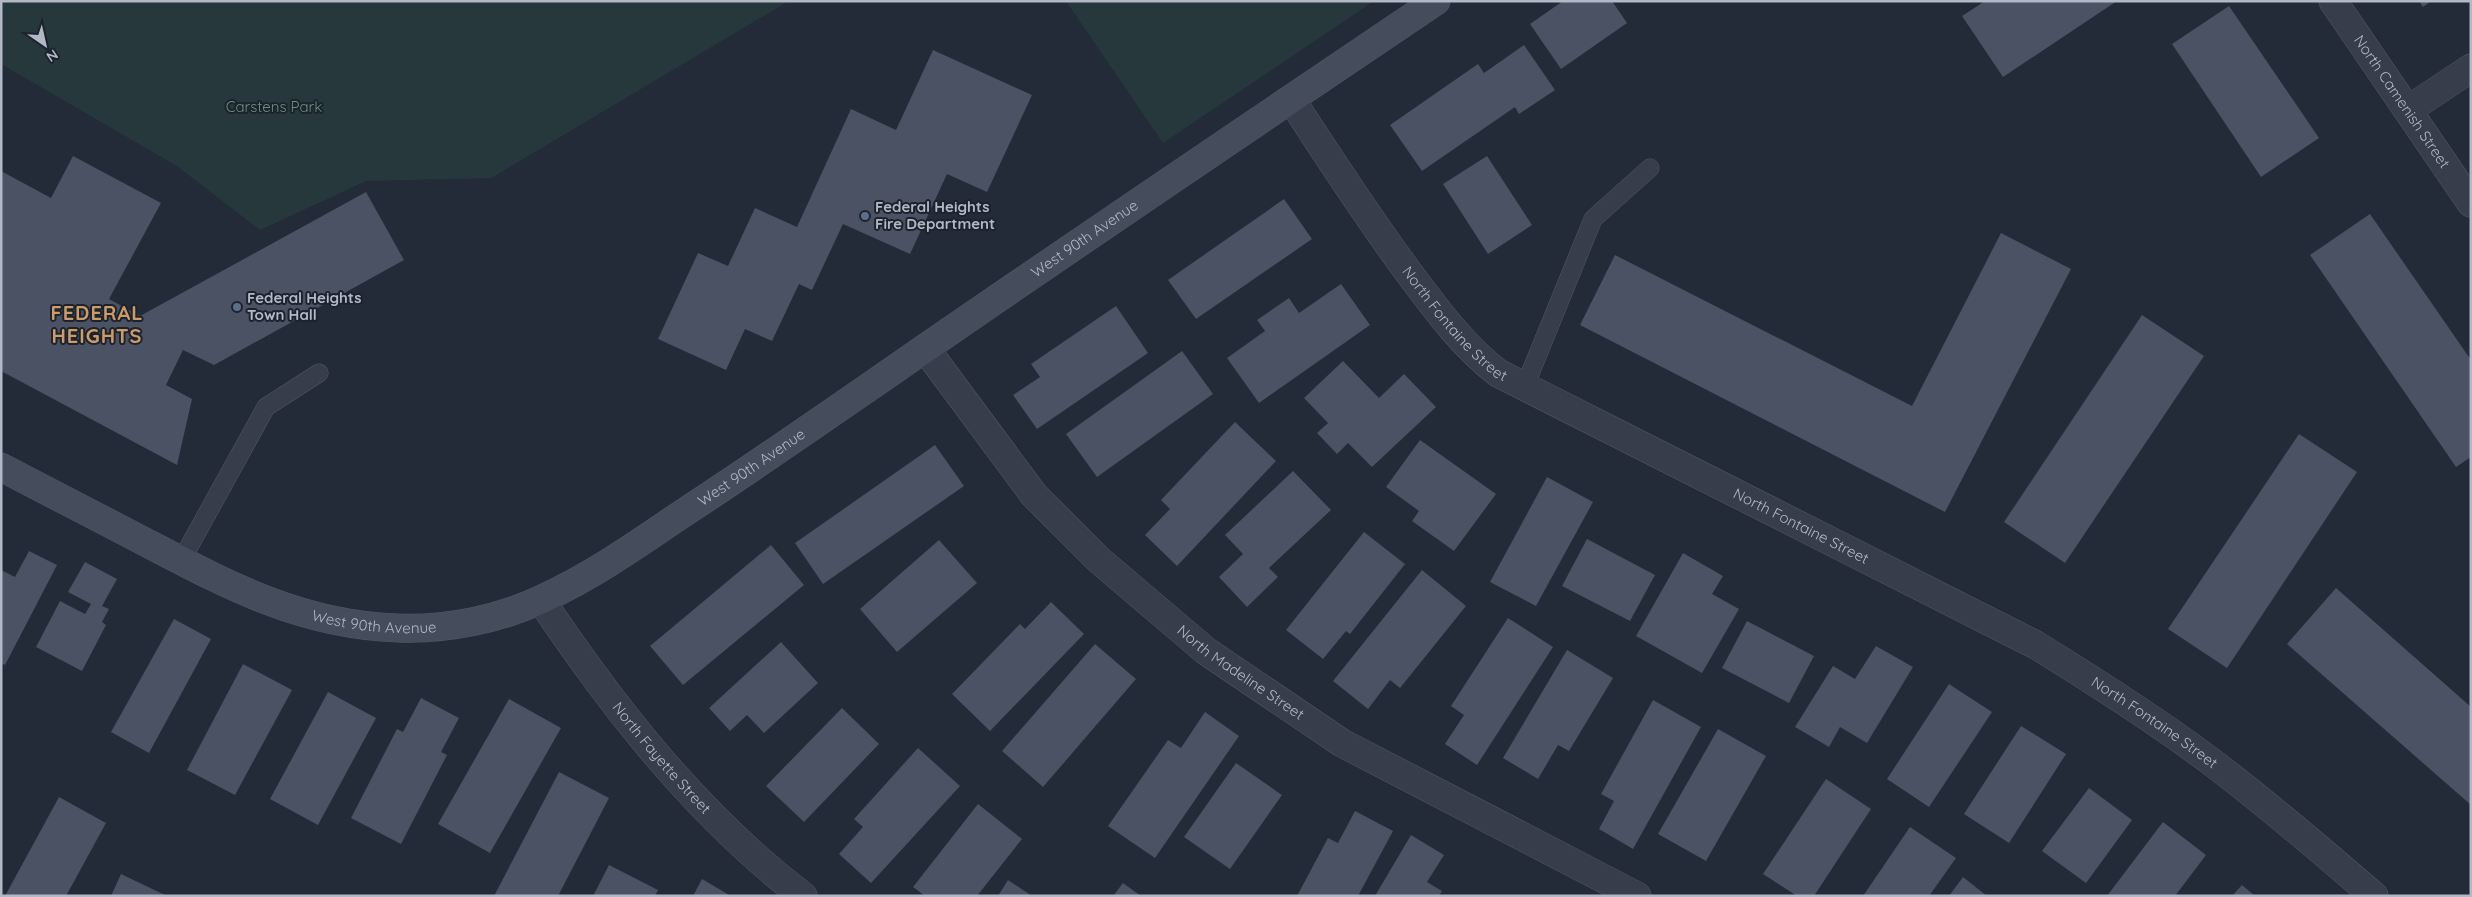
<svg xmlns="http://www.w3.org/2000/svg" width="2472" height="897" viewBox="0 0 2472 897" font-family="Quicksand,sans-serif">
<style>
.green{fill:#26383b}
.building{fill:#4a5263}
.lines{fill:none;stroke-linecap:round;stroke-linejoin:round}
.lane-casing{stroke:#525864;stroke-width:19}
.street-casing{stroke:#525864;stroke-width:29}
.secondary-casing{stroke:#525864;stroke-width:29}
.lane{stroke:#373d4a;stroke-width:18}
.street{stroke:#373d4a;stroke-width:28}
.secondary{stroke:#454c5c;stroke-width:28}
.service-dot{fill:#5c6f8a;stroke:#1c222e;stroke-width:2}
.labels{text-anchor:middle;stroke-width:4;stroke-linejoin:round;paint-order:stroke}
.street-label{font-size:15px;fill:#b2b8c5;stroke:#1c222e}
.park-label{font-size:15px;fill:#6b9578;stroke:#1c222e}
.poi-label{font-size:15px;font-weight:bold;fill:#b2b8c5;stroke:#1c222e;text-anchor:start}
.district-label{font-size:20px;font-weight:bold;letter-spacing:1px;fill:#cd9c66;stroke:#1c222e}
</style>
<rect width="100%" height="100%" fill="#232b39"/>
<!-- green -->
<g class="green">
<path d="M1,1H789L491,178L366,181L260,230L177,166L1,64Z"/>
<path d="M1066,1H1374L1163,143Z"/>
</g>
<!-- building -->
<g class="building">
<path d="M1563,1H1612L1627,23L1561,69L1530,24Z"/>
<path d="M1985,1H2117L2003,77L1962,16Z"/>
<path d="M2419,1H2431L2423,7Z"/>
<path d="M2229,6L2319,138L2261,177L2172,44Z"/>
<path d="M1524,45L1555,90L1519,114L1515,107L1422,171L1390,125L1478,64L1484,73Z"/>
<path d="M933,50L1032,95L987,192L947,174L910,254L843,224L812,290L799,284L772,341L745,329L726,370L658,339L698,253L728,266L755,208L797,227L851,109L896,130Z"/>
<path d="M73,156L161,203L109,299L140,316L366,192L404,260L214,365L183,350L166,385L192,399L177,465L1,371V171L51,198Z"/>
<path d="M1487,156L1532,225L1488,254L1443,184Z"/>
<path d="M1284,199L1312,239L1196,319L1168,280Z"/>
<path d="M2370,214L2471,360V457L2456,467L2310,255Z"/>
<path d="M2001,233L2071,269L1945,512L1580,325L1615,255L1912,406Z"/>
<path d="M1341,284L1370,325L1259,403L1227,358L1265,331L1257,320L1289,298L1299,313Z"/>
<path d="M1116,306L1148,353L1037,429L1013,395L1040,377L1031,364Z"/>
<path d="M2142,315L2204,356L2065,563L2004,522Z"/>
<path d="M1182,351L1213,394L1097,477L1066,434Z"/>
<path d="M1343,361L1379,398L1404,374L1436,407L1372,467L1348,443L1337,454L1317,433L1328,423L1304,398Z"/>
<path d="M1235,422L1276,461L1177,566L1145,535L1170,509L1161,500Z"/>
<path d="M2299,434L2357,472L2227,668L2168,629Z"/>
<path d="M1420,440L1496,494L1454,551L1412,521L1419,511L1386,487Z"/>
<path d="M935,445L964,486L823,584L795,543Z"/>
<path d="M1293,471L1331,510L1269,568L1278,577L1247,607L1219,577L1243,554L1225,535Z"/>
<path d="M1547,477L1593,502L1536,606L1490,582Z"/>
<path d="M1364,532L1405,564L1350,634L1346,631L1323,659L1286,630Z"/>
<path d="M1587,539L1655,575L1630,621L1562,586Z"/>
<path d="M939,540L977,583L897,652L860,609Z"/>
<path d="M771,545L804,585L683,685L650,646Z"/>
<path d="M29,551L57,565L5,665L1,663V570L15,577Z"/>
<path d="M1683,553L1723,576L1712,594L1739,609L1702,673L1636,636Z"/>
<path d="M85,562L117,579L102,606L109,609L102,622L106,625L82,671L36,647L60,601L85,614L91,604L68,592Z"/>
<path d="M1422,570L1466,606L1400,688L1390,680L1368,709L1333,681Z"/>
<path d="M2336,588L2471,707V805L2287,644Z"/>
<path d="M1051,602L1084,634L990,731L952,694L1020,624L1025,629Z"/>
<path d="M1508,618L1553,647L1477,765L1445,744L1464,715L1451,706Z"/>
<path d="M174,619L211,639L149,753L111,732Z"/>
<path d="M1747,621L1814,656L1789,703L1722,668Z"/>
<path d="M781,642L818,683L764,733L747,715L730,731L709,708Z"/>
<path d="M1095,644L1136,679L1043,787L1002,751Z"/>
<path d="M1876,646L1913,667L1867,743L1840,727L1829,747L1795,727L1833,666L1855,679Z"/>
<path d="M1567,650L1613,678L1569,751L1558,745L1538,779L1503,758Z"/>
<path d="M243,664L292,690L235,795L187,770Z"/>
<path d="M1949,684L1992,712L1929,807L1887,779Z"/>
<path d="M328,692L376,718L318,825L270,799Z"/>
<path d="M421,698L459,718L441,752L447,755L401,844L351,818L397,729L403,732Z"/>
<path d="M509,699L561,728L490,853L438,824Z"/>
<path d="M1653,700L1701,727L1633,849L1599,829L1614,801L1601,794Z"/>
<path d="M842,708L879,744L804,822L766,786Z"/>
<path d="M1205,712L1239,736L1155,858L1108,826L1168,740L1181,748Z"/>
<path d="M2021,726L2066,754L2009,843L1964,814Z"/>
<path d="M1718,729L1766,756L1706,861L1658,834Z"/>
<path d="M918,748L960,786L871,883L839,854L863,827L854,819Z"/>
<path d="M1236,763L1282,795L1230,869L1184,837Z"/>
<path d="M559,772L609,798L558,896H494Z"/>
<path d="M1826,779L1871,809L1814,896H1797L1763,874Z"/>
<path d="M2089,788L2132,820L2086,883L2042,851Z"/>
<path d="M59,797L106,823L66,896H5Z"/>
<path d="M978,804L1022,839L977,896H925L913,887Z"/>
<path d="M1355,811L1393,831L1358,896H1297L1328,838L1338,843Z"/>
<path d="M2163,822L2206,855L2175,896H2107Z"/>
<path d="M1910,827L1956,858L1929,896H1863Z"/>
<path d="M1411,835L1444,855L1427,882L1442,891L1439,896H1375Z"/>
<path d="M609,865L658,890L655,896H593Z"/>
<path d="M121,874L167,896H111Z"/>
<path d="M1963,877L1987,896H1949Z"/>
<path d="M702,879L731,896H693Z"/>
<path d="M1008,880L1032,896H998Z"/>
<path d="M1123,883L1141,896H1113Z"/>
<path d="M2242,885L2255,896H2232Z"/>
</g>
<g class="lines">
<!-- lane casing -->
<g class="lane-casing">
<g id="lane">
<path d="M1525,386L1593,219L1650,168"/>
<path d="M181,561L266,407L319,373"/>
</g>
</g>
<!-- street casing -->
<g class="street-casing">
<g id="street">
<path id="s1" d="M2333,1L2471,203"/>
<path id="s2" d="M1291,99C1329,158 1367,216 1409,273C1436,309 1462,345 1498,373L2036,645C2096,682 2156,720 2213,763C2268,805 2321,850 2374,896"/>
<path d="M2408,110L2471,68"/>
<path id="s3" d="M925,348L1034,495L1099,560L1206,651L1342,743L1637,896"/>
<path id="s4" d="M541,600C614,709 698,816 803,896"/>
</g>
</g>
<!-- secondary casing -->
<g class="secondary-casing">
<g id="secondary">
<path id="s5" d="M1,467C50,493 100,518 149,544C231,587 303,625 398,628C446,630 501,619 544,598C592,576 635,546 679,516C748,471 817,423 885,376C1068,249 1252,125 1436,1"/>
</g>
</g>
<!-- lane -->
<use href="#lane" class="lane"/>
<!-- street -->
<use href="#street" class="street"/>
<!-- secondary -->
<use href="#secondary" class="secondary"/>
</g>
<!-- markers -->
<g class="service-dot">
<circle cx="865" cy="216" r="5"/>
<circle cx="237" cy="307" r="5"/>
</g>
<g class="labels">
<!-- street labels -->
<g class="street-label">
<text dy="5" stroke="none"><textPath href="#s1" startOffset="122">North Camenish Street</textPath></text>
<text dy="5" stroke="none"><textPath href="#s5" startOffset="1232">West 90th Avenue</textPath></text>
<text dy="5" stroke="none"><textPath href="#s2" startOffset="279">North Fontaine Street</textPath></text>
<text dy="5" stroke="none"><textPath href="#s5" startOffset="828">West 90th Avenue</textPath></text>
<text dy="5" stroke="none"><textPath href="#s2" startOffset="684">North Fontaine Street</textPath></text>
<text dy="5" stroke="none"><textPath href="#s5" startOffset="408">West 90th Avenue</textPath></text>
<text dy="5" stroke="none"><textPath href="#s3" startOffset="456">North Madeline Street</textPath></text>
<text dy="5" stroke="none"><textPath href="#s2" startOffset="1089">North Fontaine Street</textPath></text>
<text dy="5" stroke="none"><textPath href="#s4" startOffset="199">North Fayette Street</textPath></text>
</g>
<!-- park labels -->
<g class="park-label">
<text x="274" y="112">Carstens Park</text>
</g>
<!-- poi labels -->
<g class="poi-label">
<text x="875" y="212">Federal Heights<tspan x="875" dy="17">Fire Department</tspan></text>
<text x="247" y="303">Federal Heights<tspan x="247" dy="17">Town Hall</tspan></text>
</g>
<!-- district labels -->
<g class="district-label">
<text x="97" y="320">FEDERAL<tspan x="97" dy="23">HEIGHTS</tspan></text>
</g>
</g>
<!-- border -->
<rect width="2472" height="897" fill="none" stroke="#b2b8c5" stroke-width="5"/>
<!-- north arrow -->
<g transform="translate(45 45) rotate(146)" stroke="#1c222e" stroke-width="4" paint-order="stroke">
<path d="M0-4L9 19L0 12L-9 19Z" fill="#b2b8c5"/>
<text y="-8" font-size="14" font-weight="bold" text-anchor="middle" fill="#b2b8c5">N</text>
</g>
</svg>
